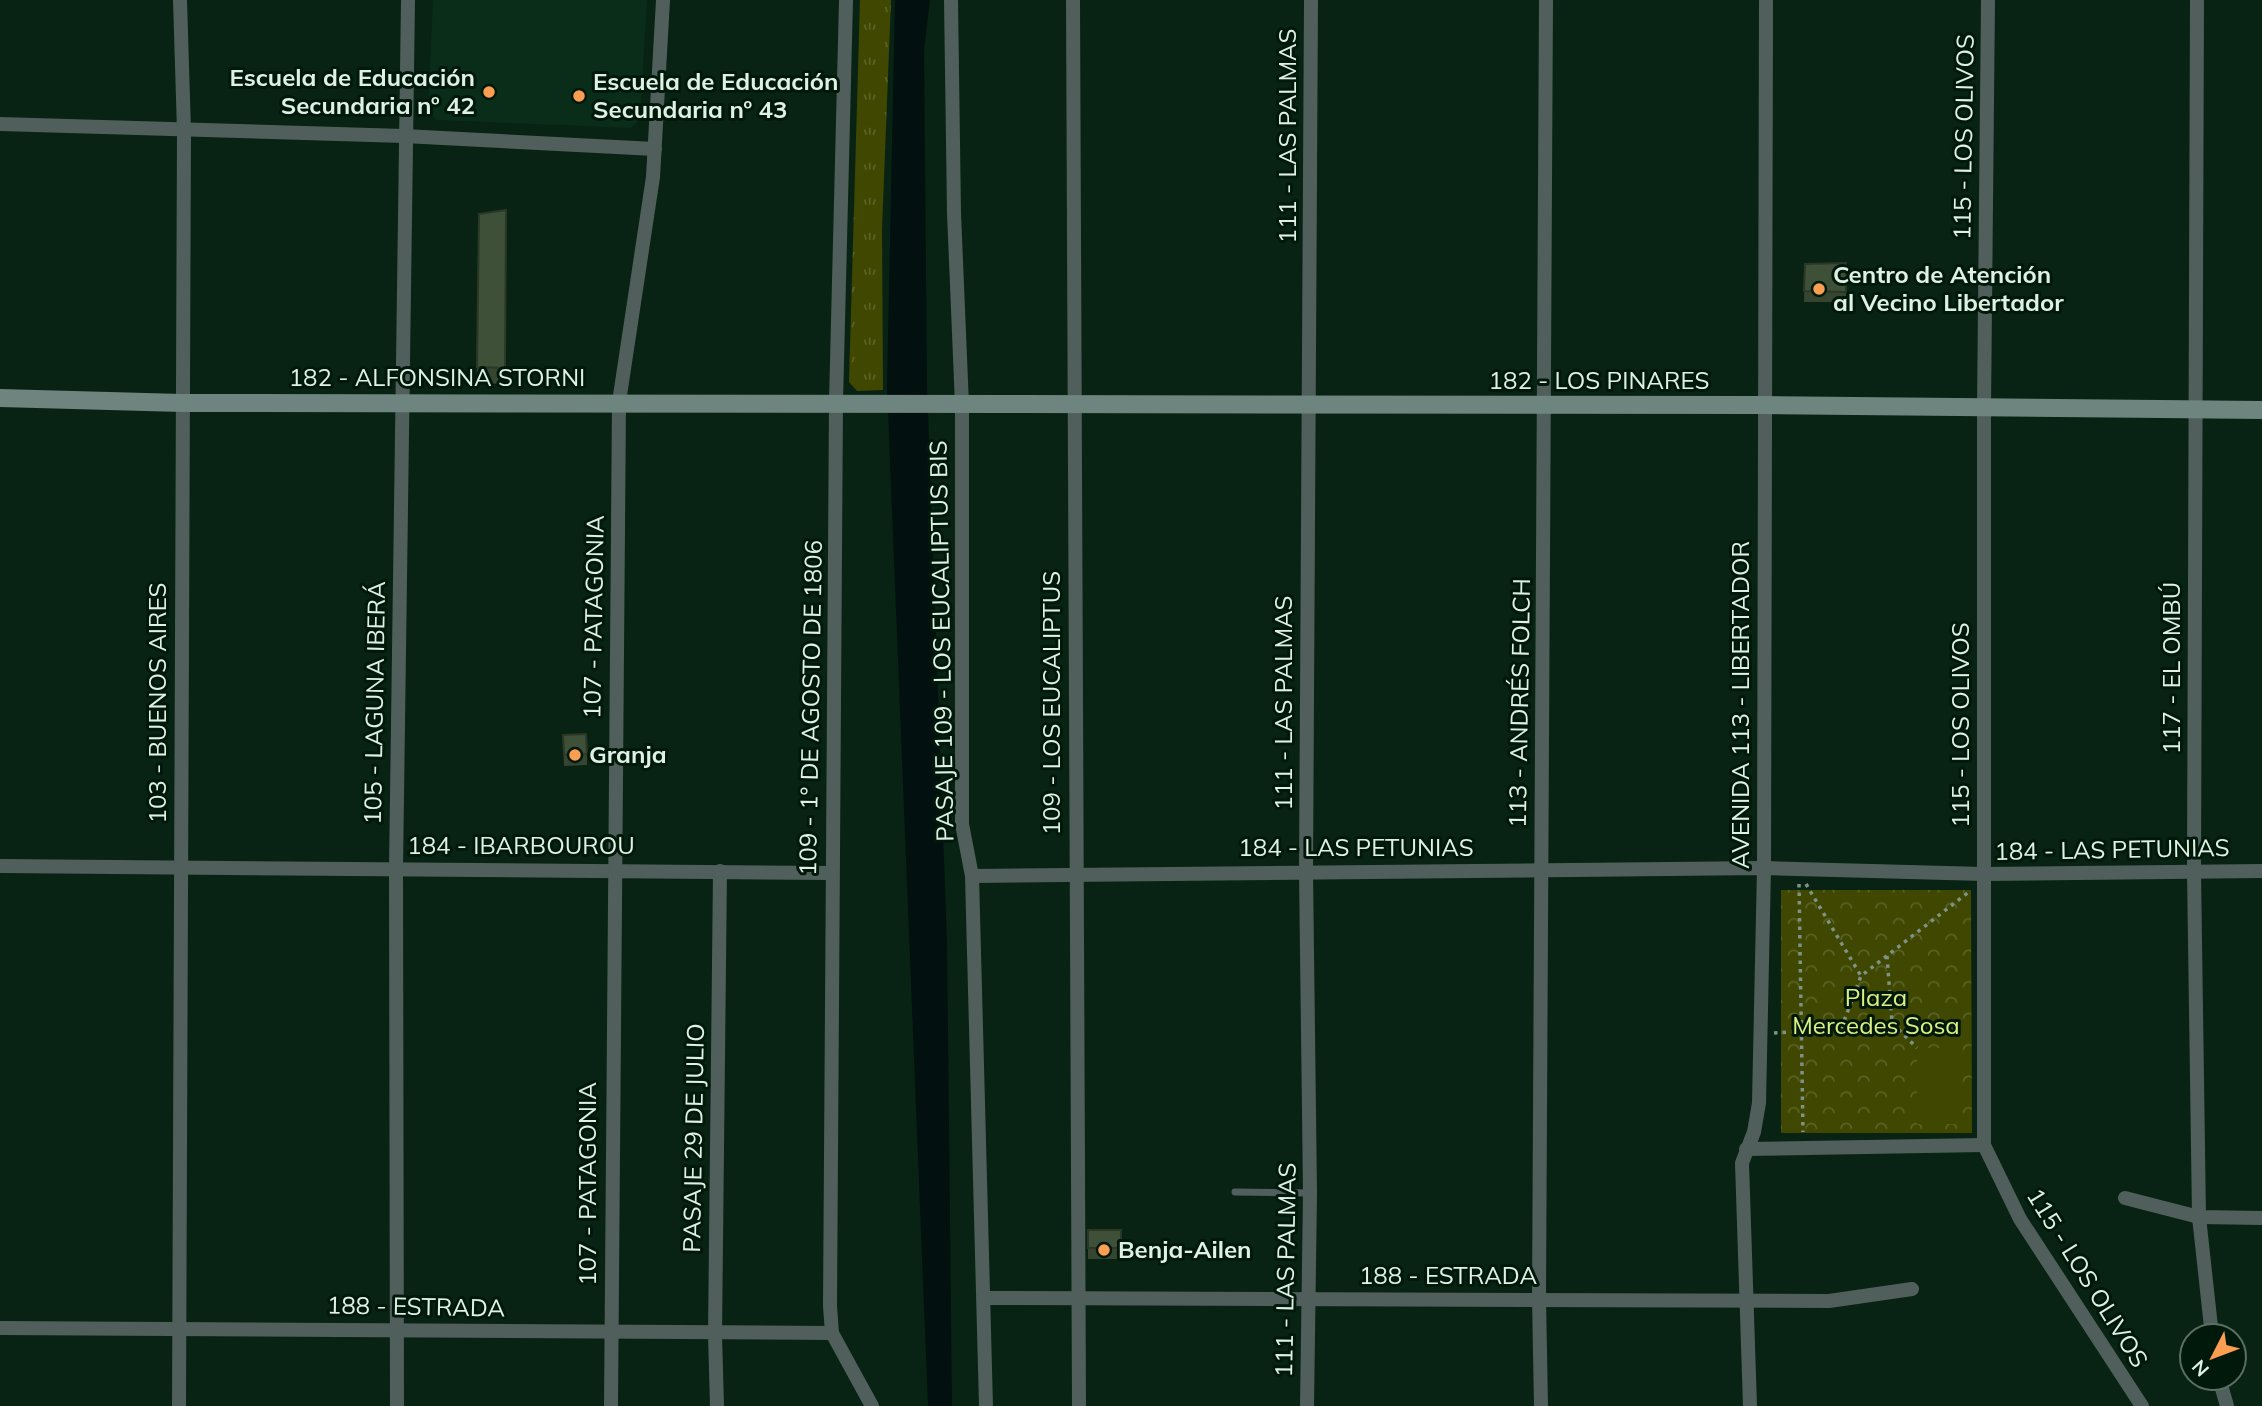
<svg xmlns="http://www.w3.org/2000/svg" width="2262" height="1406" viewBox="0 0 2262 1406" font-family="Mulish,sans-serif">
<style>
.built{fill:#092d19}
.grass{fill:url(#grass-tufts)}
.forest{fill:url(#forest-crowns)}
.garden{fill:#3f4700}
.water{fill:#031010}
.lines{fill:none;stroke-linecap:round;stroke-linejoin:round}
.path{stroke:#7e9386;stroke-width:3.5;stroke-dasharray:3.5 5;stroke-linecap:butt}
.lane{stroke:#505f5b;stroke-width:7}
.street{stroke:#505f5b;stroke-width:14}
.secondary{stroke:#6d857e;stroke-width:18}
.wall{fill:#364530}
.building{fill:#3f5038;stroke:#2c3827;stroke-width:2}
.poi-dot{fill:#fb9e52;stroke:#01190b;stroke-width:2.5}
.labels{text-anchor:middle;stroke-width:6;stroke-linejoin:round;paint-order:stroke}
.poi-label{font-size:24px;font-weight:bold;fill:#e0f0e5;stroke:#01190b;text-anchor:start}
.street-label{font-size:24px;fill:#e0f0e5;stroke:#01190b}
.park-label{font-size:24px;fill:#deee83;stroke:#01190b}
</style>
<defs>
<pattern id="grass-tufts" width="24" height="20" patternUnits="userSpaceOnUse" patternTransform="scale(1.75)"><rect width="24" height="20" fill="#3f4700"/><path d="M3 7l-1-3M5 7V3M7 7l1-3M15 17l-1-3M17 17v-4M19 17l1-3" fill="none" stroke="#5a6225"/></pattern>
<pattern id="forest-crowns" width="20" height="18" patternUnits="userSpaceOnUse" patternTransform="scale(1.75)"><rect width="20" height="18" fill="#3f4700"/><path d="M2 6a3 3 0 1 1 6 0M12 15a3 3 0 1 1 6 0" fill="none" stroke="#5a6225"/></pattern>
</defs>
<rect width="100%" height="100%" fill="#082313"/>
<!-- built -->
<path class="built" d="M433,0H647L640,119L631,128L437,120L428,112Z"/>
<!-- grass -->
<path class="grass" d="M860,0H891L882,229L883,390L857,391L849,382Z"/>
<!-- forest -->
<path class="forest" d="M1781,890H1971L1972,1133H1781Z"/>
<!-- garden -->
<rect class="garden" x="1917" y="1048" width="43" height="76"/>
<!-- water -->
<path class="water" d="M895,0H930L924,50L927,385L947,942L952,1406H928L887,386Z"/>
<g class="lines">
<!-- path -->
<g class="path">
<path d="M1799,884L1803,1132"/>
<path d="M1806,884L1861,976"/>
<path d="M1887,956L1892,1023L1917,1048"/>
<path d="M1774,1033L1841,1029L1861,976L1970,891"/>
</g>
<!-- lane -->
<path class="lane" d="M1235,1192L1309,1193"/>
<!-- street -->
<g class="street">
<path d="M846,0L836,402L830,1306L832,1333L872,1406"/>
<path d="M951,0L954,213L962,405V824L972,876L986,1406"/>
<path d="M1073,0L1079,1406"/>
<path d="M1988,0L1984,408V1145L2020,1219L2142,1406"/>
<path d="M2197,0L2194,871L2199,1217L2212,1336"/>
<path d="M0,124L404,136L655,149"/>
<path d="M0,866L832,873"/>
<path d="M972,876L1764,868L1984,874L2262,871"/>
<path d="M1746,1149L1984,1145"/>
<path d="M2125,1198L2199,1217L2262,1218"/>
<path d="M984,1298L1829,1301L1912,1289"/>
<path d="M0,1328L832,1333"/>
<path d="M2219,1378L2227,1406"/>
<path d="M179,1406L184,131L180,0"/>
<path d="M397,1406L396,869L408,0"/>
<path d="M611,1406L619,402L653,177L663,0"/>
<path d="M717,1406L715,1334L720,871"/>
<path d="M1307,1406L1310,1193L1306,871L1311,0"/>
<path d="M1541,1406L1539,1298L1546,0"/>
<path d="M1750,1406L1742,1163L1754,1132L1759,1103L1764,868L1766,0"/>
</g>
<!-- secondary -->
<path class="secondary" d="M0,398L182,403L1763,405L2262,410"/>
</g>
<!-- wall -->
<g class="wall">
<path d="M506,210L505,384L477,383L479,214Z"/>
<path d="M1846,263V302H1804L1805,264Z"/>
<path d="M563,735L587,754V765L564,766Z"/>
<rect x="1088" y="1230" width="33" height="29"/>
</g>
<!-- building -->
<g class="building">
<path d="M506,210L505,368L477,367L479,214Z"/>
<path d="M1846,263V292L1804,291L1805,264Z"/>
<path d="M586,734L587,754L564,755L563,735Z"/>
<rect x="1088" y="1230" width="33" height="18"/>
</g>
<!-- markers -->
<g class="poi-dot">
<circle cx="489" cy="92" r="7"/>
<circle cx="579" cy="96" r="7"/>
<circle cx="1819" cy="289" r="7"/>
<circle cx="575" cy="755" r="7"/>
<circle cx="1104" cy="1250" r="7"/>
</g>
<g class="labels">
<!-- poi labels -->
<g class="poi-label">
<text x="475" y="86" text-anchor="end">Escuela de Educación<tspan x="475" dy="28">Secundaria nº 42</tspan></text>
<text x="593" y="90">Escuela de Educación<tspan x="593" dy="28">Secundaria nº 43</tspan></text>
<text x="1833" y="283">Centro de Atención<tspan x="1833" dy="28">al Vecino Libertador</tspan></text>
<text x="589" y="763">Granja</text>
<text x="1118" y="1258">Benja-Ailen</text>
</g>
<!-- street labels -->
<g class="street-label">
<text transform="translate(1288 136) rotate(-90)" y="8">111 - LAS PALMAS</text>
<text transform="translate(1964 137) rotate(-89)" y="8">115 - LOS OLIVOS</text>
<text x="437" y="386">182 - ALFONSINA STORNI</text>
<text x="1599" y="389">182 - LOS PINARES</text>
<text transform="translate(594 617) rotate(-89)" y="8">107 - PATAGONIA</text>
<text transform="translate(942 641) rotate(-91)" y="8">PASAJE 109 - LOS EUCALIPTUS BIS</text>
<text transform="translate(2172 668) rotate(-90)" y="8">117 - EL OMBÚ</text>
<text transform="translate(158 703) rotate(-90)" y="8">103 - BUENOS AIRES</text>
<text transform="translate(375 703) rotate(-89)" y="8">105 - LAGUNA IBERÁ</text>
<text transform="translate(1052 703) rotate(-90)" y="8">109 - LOS EUCALIPTUS</text>
<text transform="translate(1284 703) rotate(-90)" y="8">111 - LAS PALMAS</text>
<text transform="translate(1520 703) rotate(-89)" y="8">113 - ANDRÉS FOLCH</text>
<text transform="translate(1741 705) rotate(-90)" y="8">AVENIDA 113 - LIBERTADOR</text>
<text transform="translate(811 708) rotate(-89)" y="8">109 - 1° DE AGOSTO DE 1806</text>
<text transform="translate(1961 725) rotate(-90)" y="8">115 - LOS OLIVOS</text>
<text x="521" y="854">184 - IBARBOUROU</text>
<text x="1356" y="856">184 - LAS PETUNIAS</text>
<text transform="translate(2112 850) rotate(-1)" y="8">184 - LAS PETUNIAS</text>
<text transform="translate(694 1138) rotate(-89)" y="8">PASAJE 29 DE JULIO</text>
<text transform="translate(588 1184) rotate(-90)" y="8">107 - PATAGONIA</text>
<text transform="translate(1286 1270) rotate(-89)" y="8">111 - LAS PALMAS</text>
<text x="1448" y="1284">188 - ESTRADA</text>
<text transform="translate(2087 1278) rotate(58)" y="8">115 - LOS OLIVOS</text>
<text transform="translate(416 1307) rotate(1)" y="8">188 - ESTRADA</text>
</g>
<!-- park labels -->
<g class="park-label">
<text x="1876" y="1006">Plaza<tspan x="1876" dy="28">Mercedes Sosa</tspan></text>
</g>
</g>
<!-- north arrow -->
<g transform="translate(2213 1357) rotate(228)"><circle r="33" fill="#01190b" stroke="#5a6f62" stroke-width="2"/>
<path d="M0-5L12 26L0 18L-12 26Z" fill="#fb9e52"/>
<text y="-10" font-size="19" font-weight="bold" text-anchor="middle" fill="#e0f0e5">N</text>
</g>
</svg>
